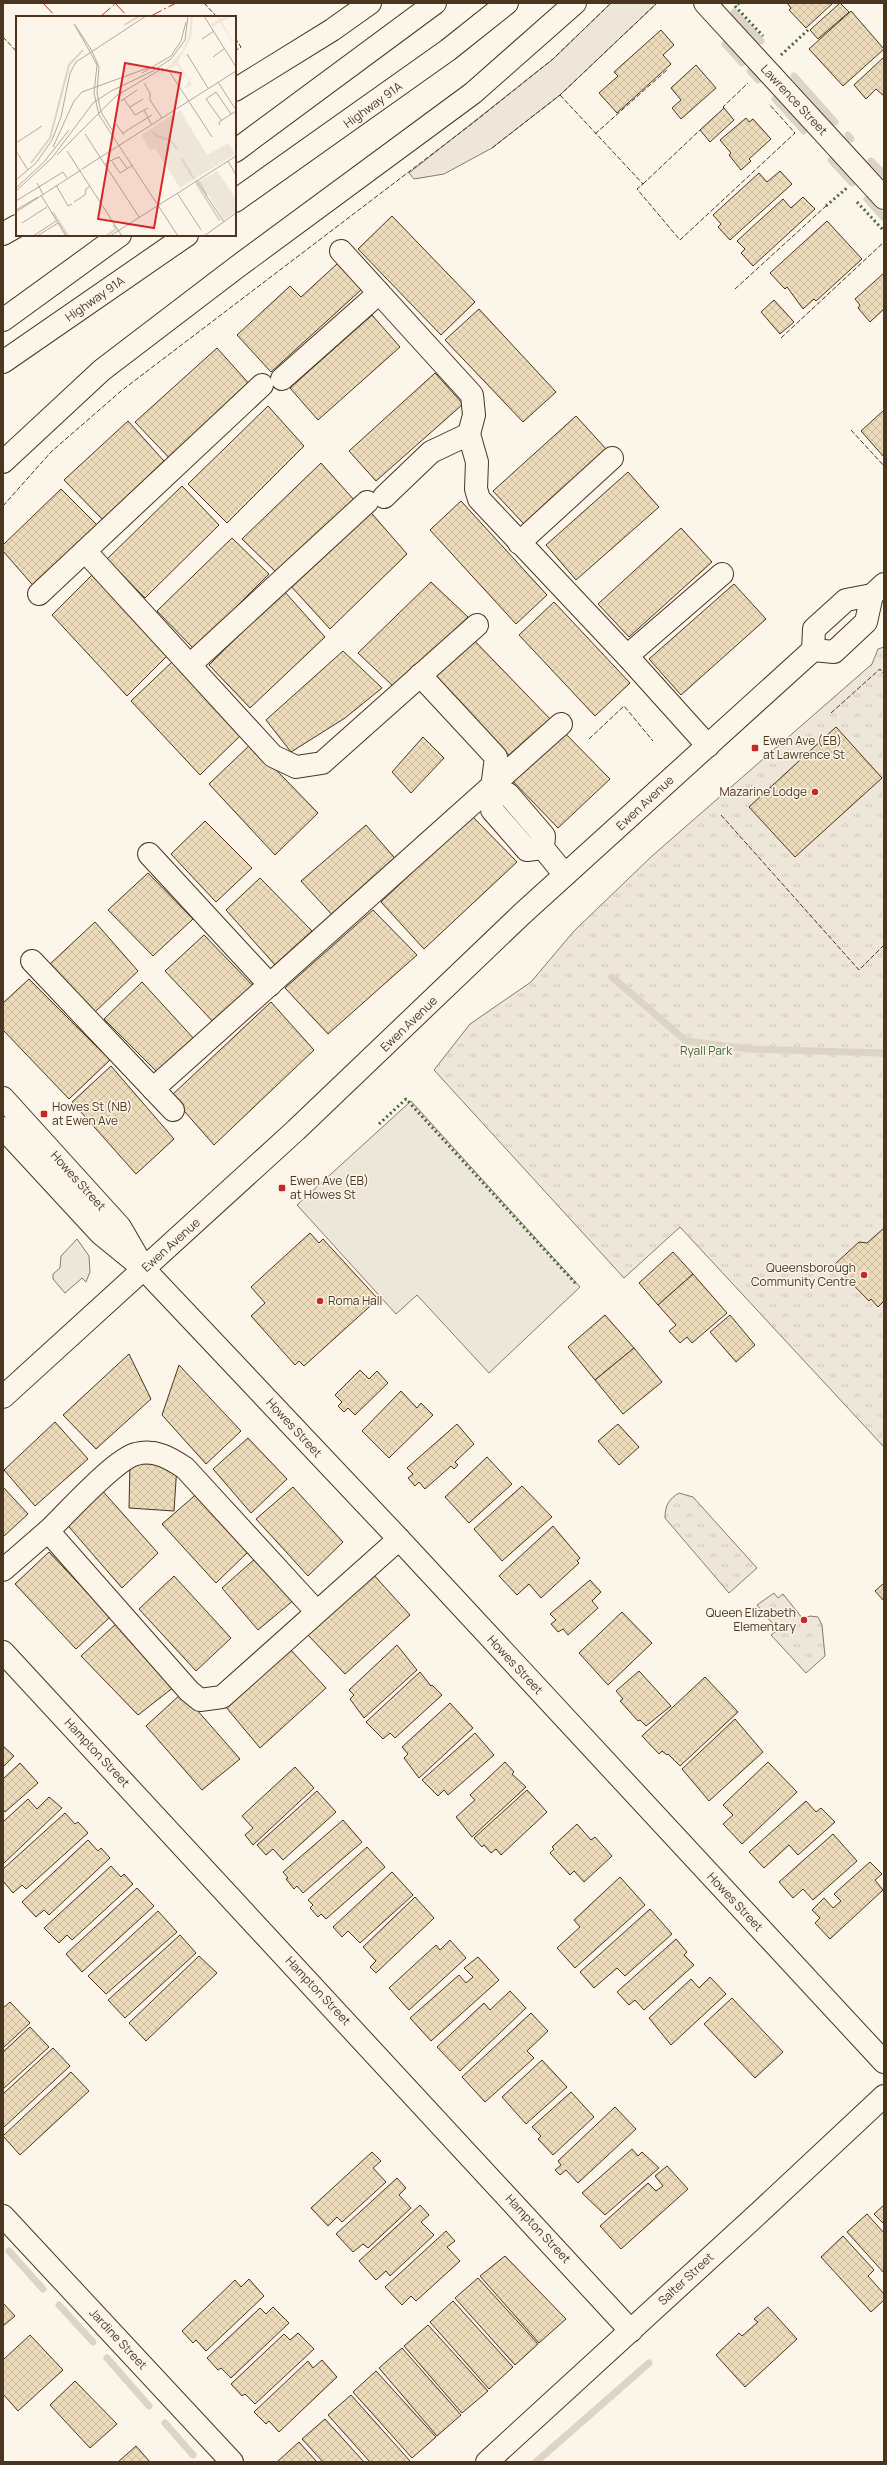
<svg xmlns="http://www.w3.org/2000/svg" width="887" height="2465" viewBox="0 0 887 2465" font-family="Manrope,sans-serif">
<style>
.green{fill:#ede6d9;stroke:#887966}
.park{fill:url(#park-tufts);stroke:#887966}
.parking{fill:#ede7d9;stroke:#887966}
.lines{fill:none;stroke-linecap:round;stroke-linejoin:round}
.stream{stroke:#dcd4c6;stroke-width:7}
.building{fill:url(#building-cross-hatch);stroke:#4a3520}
.minor-casing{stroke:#4a3520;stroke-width:24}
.highway-casing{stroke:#4a3520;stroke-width:24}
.minor{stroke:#fbf6e9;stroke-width:22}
.highway{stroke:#fbf6e9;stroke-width:22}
.hedge{stroke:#436837;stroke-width:3;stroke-dasharray:2 3;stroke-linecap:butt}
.fence{stroke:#4a3520;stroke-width:1;stroke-dasharray:5 2;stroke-linecap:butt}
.power{stroke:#c62828;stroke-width:1;stroke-dasharray:14 3 2 3;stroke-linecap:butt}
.poi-dot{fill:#c62828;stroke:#fbf6e9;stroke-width:1.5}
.labels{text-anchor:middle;stroke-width:3;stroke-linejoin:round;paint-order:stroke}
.street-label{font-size:12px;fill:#4a3520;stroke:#fbf6e9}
.poi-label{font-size:12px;fill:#4a3520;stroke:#fbf6e9;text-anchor:start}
.park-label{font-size:12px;fill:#436837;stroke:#fbf6e9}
.inset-river{fill:none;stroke:#dcd4c6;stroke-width:2}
.inset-road{fill:none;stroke:#b4a999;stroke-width:1}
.view{fill:#d62828;fill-opacity:0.15;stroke:#d62828;stroke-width:2}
.inset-edge{fill:none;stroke:#4a3520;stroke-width:2}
</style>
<defs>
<pattern id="park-tufts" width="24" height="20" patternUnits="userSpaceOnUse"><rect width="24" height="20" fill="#ede6d9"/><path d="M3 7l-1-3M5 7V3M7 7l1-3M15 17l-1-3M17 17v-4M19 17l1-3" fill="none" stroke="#cdc6ba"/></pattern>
<pattern id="building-cross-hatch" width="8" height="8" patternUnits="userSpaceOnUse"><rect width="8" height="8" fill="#ecdcbc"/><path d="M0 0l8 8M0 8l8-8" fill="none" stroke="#ccbda1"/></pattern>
</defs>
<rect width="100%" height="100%" fill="#fbf6e9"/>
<!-- green -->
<path class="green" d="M611,3H657L560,95L492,148L444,174L414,179L409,173L553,59Z"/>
<!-- park -->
<g class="park">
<path d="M884,647V1447L680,1227L624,1278L434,1070L470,1024L531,982L574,931L652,856L872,664L878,649Z"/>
<path d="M679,1493L693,1497L757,1568L729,1593L665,1518C665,1505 669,1499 679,1493Z"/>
<path d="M774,1593L778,1598L783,1594L803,1619L810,1616L818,1617L822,1625L825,1656L806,1673L771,1635L778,1630L757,1605Z"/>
</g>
<!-- parking -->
<g class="parking">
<path d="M411,1101L580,1287L489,1373L417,1295L396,1314L297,1205Z"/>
<path d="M77,1239L89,1256L90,1272L86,1282L82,1278L65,1293L53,1279V1274L60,1268L61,1256Z"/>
</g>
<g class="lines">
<!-- stream -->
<g class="stream">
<path d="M734,12L761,41"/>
<path d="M725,44L742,63"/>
<path d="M750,71L758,80"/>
<path d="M794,76L835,122"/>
<path d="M775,99L804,131"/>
<path d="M848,135L851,139"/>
<path d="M831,160L852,183"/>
<path d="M871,161L884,174"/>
<path d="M867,199L884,218"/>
<path d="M612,977L686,1041L749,1049L884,1053"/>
<path d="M9,2251L43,2289"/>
<path d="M59,2305L93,2342"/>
<path d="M107,2358L149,2406"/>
<path d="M165,2423L193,2455"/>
<path d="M536,2462L649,2363"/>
</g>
</g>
<!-- building -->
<g class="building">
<path d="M787,3H833L806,28L789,10L791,8Z"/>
<path d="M840,3L849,12L818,39L810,30Z"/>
<path d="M851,11L884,49L843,86L809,49Z"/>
<path d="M661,30L674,45L663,55L671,64L617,113L599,93L618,76L614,72Z"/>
<path d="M884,57V96L876,89L866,99L854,85Z"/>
<path d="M696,65L716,88L681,119L672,108L681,100L671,88Z"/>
<path d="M724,108L734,120L710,142L700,130Z"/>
<path d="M746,118L749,122L753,119L771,139L749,159L751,161L741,170L729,155L731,153L720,140Z"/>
<path d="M780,171L792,184L730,240L718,227L721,224L713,215L759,173L767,182Z"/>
<path d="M803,197L815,209L753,266L741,253L745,249L737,241L783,199L791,208Z"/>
<path d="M392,216L475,302L441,335L358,249Z"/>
<path d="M827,221L862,259L816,301L814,299L803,309L787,287L785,289L770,273Z"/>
<path d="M338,263L362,289L271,372L237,335L290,286L301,297Z"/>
<path d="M884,273V309L870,322L858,308L860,305L855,299Z"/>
<path d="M774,300L794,322L780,334L761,312Z"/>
<path d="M479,309L556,392L523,422L445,340Z"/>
<path d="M372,315L400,347L318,420L290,388Z"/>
<path d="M217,348L252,387L174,463L135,422Z"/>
<path d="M435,373L463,404L376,481L349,451Z"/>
<path d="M268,406L304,446L227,523L188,484Z"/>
<path d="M884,410V457L861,431Z"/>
<path d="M576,416L607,450L524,524L493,491Z"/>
<path d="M128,421L164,461L103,520L64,480Z"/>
<path d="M321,463L355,501L279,575L242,539Z"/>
<path d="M628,472L659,507L576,580L546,545Z"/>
<path d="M182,486L219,525L145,598L107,559Z"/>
<path d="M61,489L100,528L37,590L3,551V545Z"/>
<path d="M461,501L547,595L516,624L430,530Z"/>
<path d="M367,508L407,554L330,629L289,584Z"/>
<path d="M681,528L712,562L629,637L598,604Z"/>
<path d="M232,538L269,574L194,649L157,611Z"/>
<path d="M92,575L169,654L127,696L52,615Z"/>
<path d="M431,582L468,617L394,687L358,653Z"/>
<path d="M734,584L766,619L681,695L649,659Z"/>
<path d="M284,591L325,637L250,708L209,665Z"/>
<path d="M554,602L630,683L595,716L519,635Z"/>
<path d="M470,636L553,722L513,759L432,675Z"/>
<path d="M343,651L382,688L345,718L291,752L266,720Z"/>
<path d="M173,661L242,734L200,775L131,701Z"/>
<path d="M836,727L882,778L795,857L749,807Z"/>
<path d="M560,728L610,779L558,828L509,777Z"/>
<path d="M423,737L444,758L411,793L392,772Z"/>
<path d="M251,744L318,813L275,855L209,784Z"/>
<path d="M472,816L517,862L424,949L381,902Z"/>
<path d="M205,821L252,868L216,902L171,854Z"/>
<path d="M366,825L400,864L335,918L301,881Z"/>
<path d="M148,873L193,919L153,956L108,910Z"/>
<path d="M260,878L312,931L275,965L226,910Z"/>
<path d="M373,910L417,955L328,1034L285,988Z"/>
<path d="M95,922L138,971L95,1012L50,964Z"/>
<path d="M204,935L257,990L217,1026L165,971Z"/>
<path d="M29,979L110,1060L69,1099L3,1030V1003Z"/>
<path d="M142,982L195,1040L159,1074L104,1019Z"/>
<path d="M271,1002L314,1050L214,1145L171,1096Z"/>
<path d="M111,1066L174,1139L136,1174L72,1102Z"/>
<path d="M884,1228V1301L878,1307L871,1299L869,1301L834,1265L859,1242L867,1243Z"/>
<path d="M310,1233L319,1243L323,1239L378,1299L304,1366L299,1361L295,1365L251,1316L265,1303L251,1287Z"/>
<path d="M673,1252L693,1274L658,1305L639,1283Z"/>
<path d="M693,1274L727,1313L692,1343L687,1337L680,1343L669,1331L676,1325L658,1305Z"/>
<path d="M605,1315L634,1348L595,1380L568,1347Z"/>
<path d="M730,1315L755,1345L736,1362L710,1332Z"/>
<path d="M634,1348L662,1382L623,1414L595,1380Z"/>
<path d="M129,1354L151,1399L96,1449L63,1415Z"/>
<path d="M179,1365L241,1431L206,1464L162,1415Z"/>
<path d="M360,1370L369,1379L377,1371L388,1383L355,1415L348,1408L344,1412L338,1406L342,1402L335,1395Z"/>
<path d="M401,1391L417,1408L421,1403L433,1415L389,1458L362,1431Z"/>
<path d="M55,1422L88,1459L35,1506L4,1470Z"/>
<path d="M457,1424L474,1444L455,1462L458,1465L454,1469L451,1466L425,1489L419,1482L415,1486L408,1478L413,1474L407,1468Z"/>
<path d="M618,1424L639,1447L619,1465L598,1441Z"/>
<path d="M248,1438L287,1479L251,1513L213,1469Z"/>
<path d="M487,1457L512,1484L469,1523L445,1497Z"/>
<path d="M130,1463L177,1465L174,1511L129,1508Z"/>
<path d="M522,1486L552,1517L502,1561L474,1529Z"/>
<path d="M3,1487L28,1514L3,1537Z"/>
<path d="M99,1487L158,1553L122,1588L63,1520Z"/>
<path d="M293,1487L343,1542L308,1576L256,1519Z"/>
<path d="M200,1491L251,1549L216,1583L162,1524Z"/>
<path d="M553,1526L580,1558L577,1561L579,1563L541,1598L529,1584L517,1595L499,1576Z"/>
<path d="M49,1552L110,1617L76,1649L15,1584Z"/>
<path d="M257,1557L295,1599L258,1630L222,1588Z"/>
<path d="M372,1573L410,1615L345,1674L307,1634Z"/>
<path d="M174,1576L231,1638L196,1671L139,1609Z"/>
<path d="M590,1580L601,1592L592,1601L598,1608L568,1635L563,1629L558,1632L551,1624L556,1620L550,1614Z"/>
<path d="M884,1583V1601L875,1591Z"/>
<path d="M622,1612L652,1643L608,1685L579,1653Z"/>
<path d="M117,1623L174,1687L138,1715L81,1656Z"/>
<path d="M397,1645L417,1670L364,1718L350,1699L354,1695L349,1690Z"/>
<path d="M289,1648L326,1688L260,1748L225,1706Z"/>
<path d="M639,1671L671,1706L646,1726L640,1720L638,1721L620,1701L623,1699L616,1691Z"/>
<path d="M420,1672L431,1686L432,1685L442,1695L395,1738L390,1733L383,1739L366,1722Z"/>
<path d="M705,1677L738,1712L680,1766L668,1754L667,1755L662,1751L659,1754L642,1736Z"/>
<path d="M182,1693L240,1759L202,1790L146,1726Z"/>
<path d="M450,1703L473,1728L419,1778L404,1758L408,1754L402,1747Z"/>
<path d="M735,1719L763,1752L709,1801L682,1769Z"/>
<path d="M475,1733L494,1755L448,1795L444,1790L438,1796L422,1780Z"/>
<path d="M3,1746L14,1756L3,1767Z"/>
<path d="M505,1762L514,1772L512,1774L526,1787L472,1837L456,1817L475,1800L470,1795Z"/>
<path d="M768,1762L797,1792L742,1844L723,1824L733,1815L723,1805Z"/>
<path d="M20,1763L38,1783L5,1812L3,1809V1779Z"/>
<path d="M295,1767L314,1788L253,1845L245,1835L253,1828L242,1816Z"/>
<path d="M527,1790L547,1812L501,1855L496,1849L491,1853L484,1845L482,1847L474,1838Z"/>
<path d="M317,1791L336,1812L283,1860L273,1849L266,1855L257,1845Z"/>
<path d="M49,1797L62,1808L3,1864V1822L28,1799L37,1809Z"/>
<path d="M806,1801L816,1812L821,1808L835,1822L798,1855L789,1845L764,1868L749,1852Z"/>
<path d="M65,1813L75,1824L78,1822L88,1833L26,1889L22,1885L13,1893L3,1881V1869Z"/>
<path d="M343,1820L362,1842L303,1893L297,1886L294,1889L286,1879L288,1878L283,1872Z"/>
<path d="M577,1824L591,1840L595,1837L612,1856L584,1882L574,1871L570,1875L550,1853L554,1849L552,1847Z"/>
<path d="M833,1834L857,1861L813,1900L803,1889L793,1898L779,1882Z"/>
<path d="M88,1840L98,1851L101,1848L110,1858L49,1915L44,1910L36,1917L22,1902Z"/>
<path d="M367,1847L385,1867L326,1919L321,1914L318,1917L310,1908L313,1905L308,1900Z"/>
<path d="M870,1862L882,1874L875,1880L883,1890L830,1939L815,1923L820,1918L812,1910L824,1898L833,1908L841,1901L834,1894Z"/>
<path d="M111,1866L121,1877L124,1874L133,1884L72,1940L67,1935L59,1943L44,1928Z"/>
<path d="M392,1872L413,1895L360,1943L348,1931L342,1937L333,1927Z"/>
<path d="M620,1877L645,1905L575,1968L557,1948L580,1927L574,1920Z"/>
<path d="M137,1888L154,1906L82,1972L66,1954Z"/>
<path d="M415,1897L434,1918L376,1973L370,1967L376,1961L363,1947Z"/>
<path d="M650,1909L672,1934L625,1976L617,1968L594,1988L580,1972Z"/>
<path d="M158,1911L177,1932L106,1994L88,1976Z"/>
<path d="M180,1935L196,1953L125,2018L108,2000Z"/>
<path d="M676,1939L687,1952L684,1955L694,1965L644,2010L635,2000L629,2005L617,1992Z"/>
<path d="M450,1940L466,1958L409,2010L389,1988L436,1945L440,1950Z"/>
<path d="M199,1956L217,1973L146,2041L129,2023Z"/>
<path d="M478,1957L499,1980L431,2041L410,2018L459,1975L466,1983L473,1977L464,1968Z"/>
<path d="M710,1977L726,1994L671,2045L649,2018L691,1979L699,1988Z"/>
<path d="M510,1991L526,2008L460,2071L437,2047L484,2003L490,2010Z"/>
<path d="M732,1998L783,2052L755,2078L704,2024Z"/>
<path d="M10,2002L30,2023L3,2048V2008Z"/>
<path d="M531,2013L548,2031L527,2051L534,2058L485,2102L462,2077Z"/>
<path d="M30,2027L49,2047L3,2089V2052Z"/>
<path d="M53,2048L70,2066L3,2128V2094Z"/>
<path d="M542,2060L567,2087L526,2124L502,2097Z"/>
<path d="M71,2072L89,2091L20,2155L3,2136Z"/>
<path d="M571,2092L594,2117L553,2155L538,2139L541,2136L532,2127Z"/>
<path d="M615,2107L636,2129L578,2183L566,2170L560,2175L555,2170L561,2165L558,2161Z"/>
<path d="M632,2149L638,2156L642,2152L659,2168L605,2215L582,2193Z"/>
<path d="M372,2152L381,2161L373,2168L386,2182L342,2222L337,2217L328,2226L311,2208Z"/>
<path d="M667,2166L688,2189L621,2249L600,2226L648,2183L656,2191L663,2186L655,2176Z"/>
<path d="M397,2178L406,2188L399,2195L411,2208L368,2248L363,2244L353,2252L336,2234Z"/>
<path d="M420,2205L429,2215L421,2222L434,2235L390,2276L386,2271L376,2280L359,2261Z"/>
<path d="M884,2205V2224L874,2214Z"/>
<path d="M867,2214L884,2233V2273L847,2232Z"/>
<path d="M446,2231L455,2241L447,2247L460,2261L416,2301L411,2296L402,2305L385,2287Z"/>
<path d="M843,2236L874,2270L868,2276L884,2294V2300L871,2312L821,2257Z"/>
<path d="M505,2256L566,2319L539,2343L480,2276Z"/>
<path d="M478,2278L538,2344L515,2365L455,2298Z"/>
<path d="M249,2279L264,2296L206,2351L196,2340L193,2343L182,2331L235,2280L241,2287Z"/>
<path d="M453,2301L513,2367L489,2389L430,2322Z"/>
<path d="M3,2303L15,2316L3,2326Z"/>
<path d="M273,2307L289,2323L231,2378L221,2368L218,2370L207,2358L260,2308L266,2314Z"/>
<path d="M768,2307L797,2339L745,2387L716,2355L739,2333L742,2336L758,2322L754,2319Z"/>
<path d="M428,2325L488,2391L462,2413L404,2346Z"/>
<path d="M298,2333L314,2349L255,2404L245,2394L242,2396L231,2384L284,2334L290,2340Z"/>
<path d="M30,2335L63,2370L18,2411L3,2394V2360Z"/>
<path d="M402,2348L461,2415L437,2436L379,2368Z"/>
<path d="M322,2360L337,2377L279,2432L269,2421L266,2424L254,2412L308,2361L313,2368Z"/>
<path d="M376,2371L436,2437L412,2458L353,2392Z"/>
<path d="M75,2381L117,2424L90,2448L50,2405Z"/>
<path d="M351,2395L410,2461L409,2462H370L328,2415Z"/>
<path d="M325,2419L364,2462H323L302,2439Z"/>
<path d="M299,2442L317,2462H277Z"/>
<path d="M136,2446L150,2462H118Z"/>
</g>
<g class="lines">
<!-- minor casing -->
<g class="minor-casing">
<g id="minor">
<path d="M705,3L884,198"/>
<path d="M341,251L472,395L474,415L469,434L477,462L476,489L479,499L627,656L708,746"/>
<path d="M282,379L379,293"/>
<path d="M384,497L431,452L469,434"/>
<path d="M519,543L612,458"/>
<path d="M85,551L273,756L296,767L322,763L477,625"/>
<path d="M39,594L262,385"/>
<path d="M813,650L834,652L866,622L872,595"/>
<path d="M627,656L722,574"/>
<path d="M190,665L367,502"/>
<path d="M420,675L496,757L492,788V810L527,850L543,848"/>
<path d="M491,795L508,794L544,836L543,848L565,875"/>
<path d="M149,854L270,985"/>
<path d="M32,961L173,1110"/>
<path d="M153,1089L561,724"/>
<path d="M3,1098L120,1227L138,1258"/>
<path d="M3,1128L101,1234L144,1269L399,1539L884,2062"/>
<path d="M3,1397L296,1130L523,913L813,650L814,629L846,600L872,595L884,584"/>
<path d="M48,1531C66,1514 115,1459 136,1454C155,1449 170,1458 185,1468L316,1611"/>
<path d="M3,1570L48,1531L189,1691L200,1700L222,1697L399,1539"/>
<path d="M3,1652L631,2331"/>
<path d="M3,2216L232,2462"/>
<path d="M487,2462L761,2211L884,2096"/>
</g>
</g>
<!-- highway casing -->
<g class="highway-casing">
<g id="highway">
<path d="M235,90L332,30L370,3"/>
<path d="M235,151L435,3"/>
<path d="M235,201L448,50L507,3"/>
<path d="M3,234L17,226"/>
<path d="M3,320L120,235"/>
<path d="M3,362L187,235"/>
<path d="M3,462L102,370L237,267L473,93L575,3"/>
</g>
</g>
<!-- minor -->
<use href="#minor" class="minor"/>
<!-- highway -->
<use href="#highway" class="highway"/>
<!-- hedge -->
<g class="hedge">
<path d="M739,3L735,6L763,36"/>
<path d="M781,55L808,30"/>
<path d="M857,202L884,231"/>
<path d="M826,206L848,187"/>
<path d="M379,1124L406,1099L577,1285"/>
</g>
<!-- fence -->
<g class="fence">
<path d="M204,3L217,17"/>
<path d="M3,37L17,52"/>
<path d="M235,38L241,47L235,51"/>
<path d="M560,95L643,184L637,189L680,240L795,133L769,104"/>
<path d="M724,108L723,107L748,83"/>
<path d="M595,134L668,69"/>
<path d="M492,148L560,95L657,3"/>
<path d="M643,184L700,130"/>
<path d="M735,289L826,206"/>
<path d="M781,338L884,242"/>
<path d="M851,430L884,466"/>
<path d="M3,506L51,452L121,391L473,123L553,59L611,3"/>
<path d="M831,713L880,669L884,674"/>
<path d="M589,739L624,706L653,741"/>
<path d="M721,815L859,970L884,945"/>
</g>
<!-- power -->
<g class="power">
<path d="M43,3L56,17"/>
<path d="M115,3L128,17"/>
<path d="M100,17L116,3"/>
<path d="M149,17L176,3"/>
</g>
</g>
<!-- markers -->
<g class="poi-dot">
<rect x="751" y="744" width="8" height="8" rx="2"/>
<circle cx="815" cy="792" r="4"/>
<rect x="40" y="1110" width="8" height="8" rx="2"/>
<rect x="278" y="1184" width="8" height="8" rx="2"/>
<circle cx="864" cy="1275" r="4"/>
<circle cx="320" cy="1301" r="4"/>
<circle cx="804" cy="1620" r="4"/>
</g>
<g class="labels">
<!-- street labels -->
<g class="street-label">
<text transform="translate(794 100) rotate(47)" y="4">Lawrence Street</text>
<text transform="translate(373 105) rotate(-36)" y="4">Highway 91A</text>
<text transform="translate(95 299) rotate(-35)" y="4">Highway 91A</text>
<text transform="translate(645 803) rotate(-43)" y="4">Ewen Avenue</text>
<text transform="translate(409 1024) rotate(-44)" y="4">Ewen Avenue</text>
<text transform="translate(78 1181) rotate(48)" y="4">Howes Street</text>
<text transform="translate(171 1245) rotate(-42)" y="4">Ewen Avenue</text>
<text transform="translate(294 1428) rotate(47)" y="4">Howes Street</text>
<text transform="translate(515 1665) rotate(47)" y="4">Howes Street</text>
<text transform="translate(97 1753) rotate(47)" y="4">Hampton Street</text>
<text transform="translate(735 1902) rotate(47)" y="4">Howes Street</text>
<text transform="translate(318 1991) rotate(47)" y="4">Hampton Street</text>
<text transform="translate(538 2229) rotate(47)" y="4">Hampton Street</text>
<text transform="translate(686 2279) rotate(-43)" y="4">Salter Street</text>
<text transform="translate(118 2339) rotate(47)" y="4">Jardine Street</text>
</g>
<!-- poi labels -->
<g class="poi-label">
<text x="763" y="745">Ewen Ave (EB)<tspan x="763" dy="14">at Lawrence St</tspan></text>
<text x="807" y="796" text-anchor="end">Mazarine Lodge</text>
<text x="52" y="1111">Howes St (NB)<tspan x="52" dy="14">at Ewen Ave</tspan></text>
<text x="290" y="1185">Ewen Ave (EB)<tspan x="290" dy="14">at Howes St</tspan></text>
<text x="856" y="1272" text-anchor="end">Queensborough<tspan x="856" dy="14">Community Centre</tspan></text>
<text x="328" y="1305">Roma Hall</text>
<text x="796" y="1617" text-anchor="end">Queen Elizabeth<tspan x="796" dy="14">Elementary</tspan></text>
</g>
<!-- park labels -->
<g class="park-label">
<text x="706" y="1055">Ryall Park</text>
</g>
</g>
<!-- overview -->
<g transform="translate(16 16)">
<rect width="220" height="220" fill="#fbf6e9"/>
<path d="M175,0L177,3L175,22L162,46L176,69L167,73L173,65L161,49L133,63L152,51L167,34L173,19ZM202,0L204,3L214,0L206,6L220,31L204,6L197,11L195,8L202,4ZM212,127L219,138L199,151L191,139Z" fill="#ede6d9"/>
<path d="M164,94L198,151L164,172L139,132L134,135L125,119ZM201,155L220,183V195L208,204L184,165Z" fill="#ede6d9"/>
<path class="inset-river" d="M108,9L124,0M137,116L141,120L154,124L161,133M166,143L178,163M15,147L34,122L53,49L67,34M183,165L191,179M180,167L204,205M37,196L52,220M90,220L100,213L97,209"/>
<path class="inset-road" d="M188,0L220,51M58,8L74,36M59,9L76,35M186,23L198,15M76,35L83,51L81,77L85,96M74,36L81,49L78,77L83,99M171,38L192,72M197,41L209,32M153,55L196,121M126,57L155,40L165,25L170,6M202,66L220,94M128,67L134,77V84L146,102M108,83L119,99L132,92M105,85L121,74M114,91L127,83M128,94L135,108M85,96L96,114M83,99L162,220M205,104L190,83L200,76L215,98M100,108L108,119M204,109L203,106L220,95M107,117L136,99M69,118L123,201M0,127L26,110M37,131L58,85L66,76L132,52M0,135L12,154M51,135L106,220M41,139L100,80L147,52M96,144L103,141L111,152M212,145L220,159M89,148L95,144L104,157L117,149M66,153L220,55M0,164L20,147L36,124L45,101L54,57L60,46L130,0M180,164L208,206M21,167L27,178M40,169L52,190L56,188M0,172L28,146L53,114M0,175L36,142L77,87L95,75L137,55L155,43L169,24L172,0M161,177L185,214M25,179L50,220M0,185L47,156L51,162M58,186L69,179L70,173L74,170M0,194L22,181M0,196L65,154M6,207L31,191M17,220L40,205M21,220L42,207M94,220L220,140M188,220L220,197"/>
<path class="view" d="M109,47L165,57L138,212L82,203Z"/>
<rect width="220" height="220" class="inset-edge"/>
</g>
<!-- border -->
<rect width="887" height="2465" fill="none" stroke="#4a3520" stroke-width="8"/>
</svg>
